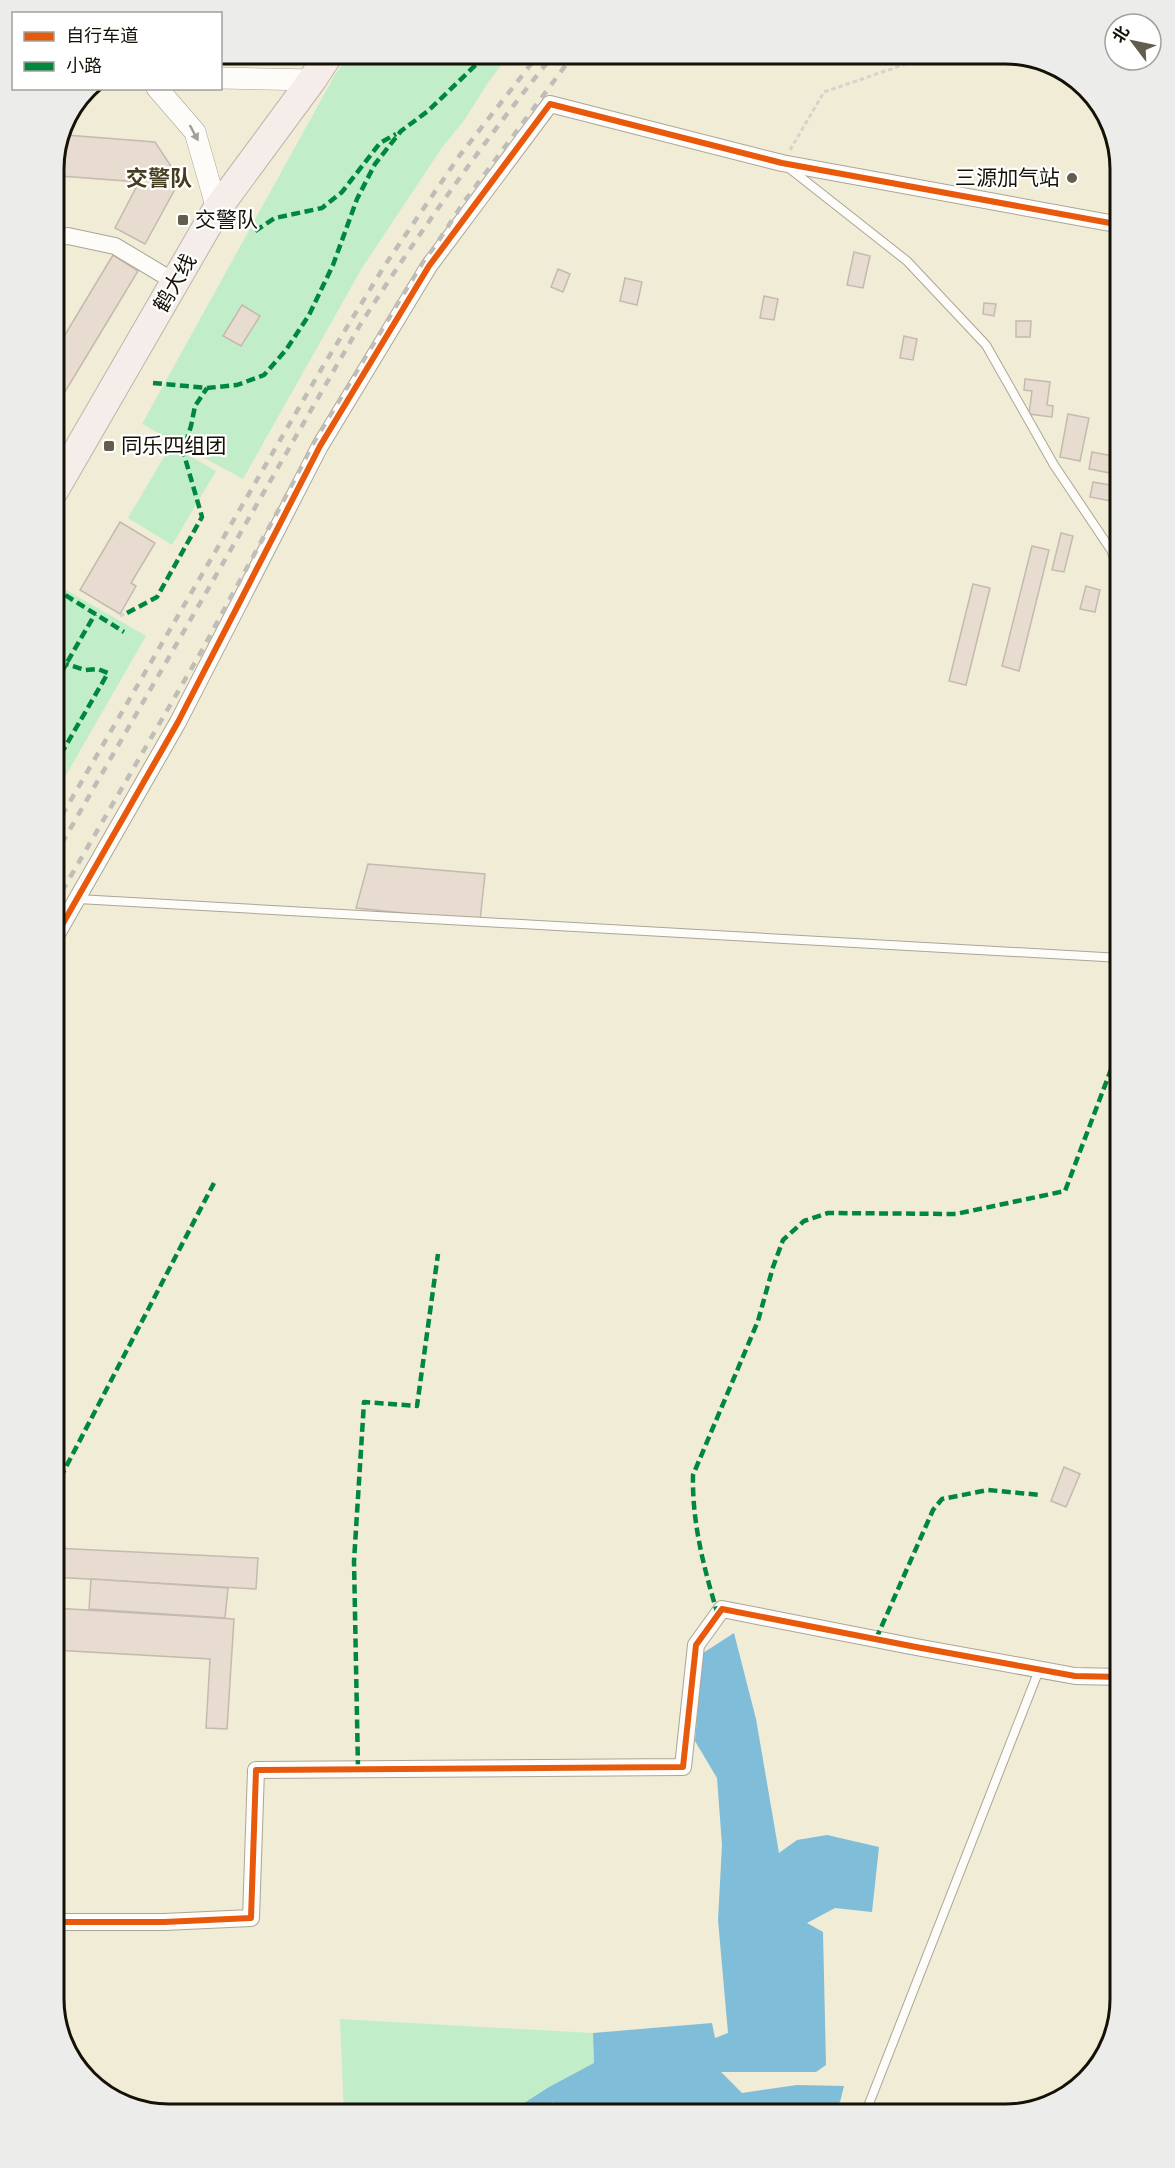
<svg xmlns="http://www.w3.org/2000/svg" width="1175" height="2168" viewBox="0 0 1175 2168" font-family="'Roboto Serif','Noto Sans SC',serif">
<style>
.green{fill:#c1eec9}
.water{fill:#7fbdd9}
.building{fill:#e8dbd0;stroke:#c4bab0;stroke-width:1.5}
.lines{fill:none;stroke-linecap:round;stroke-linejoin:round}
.service-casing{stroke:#aaa696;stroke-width:10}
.minor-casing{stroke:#aaa696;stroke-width:18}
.tertiary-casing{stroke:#aaa696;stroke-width:22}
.trunk-casing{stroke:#beb4a9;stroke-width:30}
.path{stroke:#d5d3ce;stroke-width:3;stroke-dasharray:4.5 3;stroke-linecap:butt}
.service{stroke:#fdfcf9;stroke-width:8}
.minor{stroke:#fdfcf9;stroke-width:16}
.tertiary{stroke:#fdfcf9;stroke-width:21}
.trunk{stroke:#f4ede9;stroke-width:28}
.rail{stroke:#bfbdb7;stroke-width:4.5;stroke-dasharray:8 8;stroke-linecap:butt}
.quiet{stroke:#00873e;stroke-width:4.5;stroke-dasharray:9 4.5;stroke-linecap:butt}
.cycleway-casing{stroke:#fff;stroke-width:10}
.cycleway{stroke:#e8590c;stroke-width:6}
.oneway{fill:#a09e97}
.poi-dot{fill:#625e4e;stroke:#fff;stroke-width:2}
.labels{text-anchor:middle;stroke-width:4.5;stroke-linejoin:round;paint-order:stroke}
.poi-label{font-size:21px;fill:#151105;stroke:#fff;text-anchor:start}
.street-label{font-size:21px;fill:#151105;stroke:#fff}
.neighbourhood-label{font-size:22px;font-weight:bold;fill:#453d1d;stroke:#fff}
.rim{fill:none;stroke:#151105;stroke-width:3}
</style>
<rect width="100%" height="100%" fill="#f0ecd6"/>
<!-- green -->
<g class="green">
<path d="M351,54H510L489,81L465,119L441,149L362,268L243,479L142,424L336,73Z"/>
<path d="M171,445L216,471L172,545L128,518Z"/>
<path d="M54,583L146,636L54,796Z"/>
<path d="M340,2019L593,2033L594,2063L549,2087L507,2114H344Z"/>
</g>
<!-- water -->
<path class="water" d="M734,1633L756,1719L779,1853L797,1840L827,1835L879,1847L872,1912L835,1908L807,1923L823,1932L826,2065L816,2072H721L742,2093L797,2085L844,2086L840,2102L816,2114H562L553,2102L533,2114H507L549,2087L594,2063L593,2033L712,2023L715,2038L728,2033L718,1920L722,1845L717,1778L695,1741L703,1653Z"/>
<!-- building -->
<g class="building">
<path d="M66,135L155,142L180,180L145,244L115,228L139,182L60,176L62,145Z"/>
<path d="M854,252L870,256L863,288L847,285Z"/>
<path d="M113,255L138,271L54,410V353Z"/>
<path d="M558,269L570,274L563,292L551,287Z"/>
<path d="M625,278L642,282L637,305L620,301Z"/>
<path d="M764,296L778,299L774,320L760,318Z"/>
<path d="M984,303L996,304L994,316L983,314Z"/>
<path d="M242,305L260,316L241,346L223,336Z"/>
<path d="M1016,321H1031L1030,337H1016Z"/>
<path d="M904,336L917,339L913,360L900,358Z"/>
<path d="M1025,379L1050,382L1047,405L1053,406L1052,417L1029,414L1032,391L1024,390Z"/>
<path d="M1068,414L1089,418L1080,461L1060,457Z"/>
<path d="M1117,418L1121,419V451L1111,449Z"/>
<path d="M1092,452L1113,456L1110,473L1089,469Z"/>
<path d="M1093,482L1121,487V503L1090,497Z"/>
<path d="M120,522L155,543L131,583L136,586L120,614L80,590Z"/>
<path d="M1061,533L1073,536L1064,572L1052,570Z"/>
<path d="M1032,546L1049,550L1019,671L1002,666Z"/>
<path d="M973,584L990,588L966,685L949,681Z"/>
<path d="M1086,586L1100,590L1095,612L1080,609Z"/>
<path d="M368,864L485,874L480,921L356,908Z"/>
<path d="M1064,1467L1080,1474L1066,1507L1051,1501Z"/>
<path d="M54,1548L258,1558L256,1589L54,1577Z"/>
<path d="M91,1579L228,1588L225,1618L89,1609Z"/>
<path d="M54,1608L234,1619L227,1729L206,1728L210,1659L54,1650Z"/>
</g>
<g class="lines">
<!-- service casing -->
<g class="service-casing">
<g id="service">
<path d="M789,168L907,261L986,345L1054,465L1111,550L1121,576"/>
<path d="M78,899L1121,958"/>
<path d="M865,2114L1039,1670"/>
</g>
</g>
<!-- minor casing -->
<g class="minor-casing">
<g id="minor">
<path d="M54,237L68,236L115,246L175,282"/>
<path d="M54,939L178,722L320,446L429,266L550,104L782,163L1121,225"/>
<path d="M54,1922H164L251,1918L256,1770L683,1767L696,1645L722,1609L916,1647L1075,1676L1121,1677"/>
</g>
</g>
<!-- tertiary casing -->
<g class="tertiary-casing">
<g id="tertiary">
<path d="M220,78L312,80"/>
<path d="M157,88L195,132L217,209"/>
</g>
</g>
<!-- trunk casing -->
<g class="trunk-casing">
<path id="trunk" d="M54,491L217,209L312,80L329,54"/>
</g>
<!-- path -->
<g class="path">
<path d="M790,150L824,92L935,54"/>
<path d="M120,616L127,613"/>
</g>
<!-- service -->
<use href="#service" class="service"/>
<!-- minor -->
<use href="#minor" class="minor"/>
<!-- tertiary -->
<use href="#tertiary" class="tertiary"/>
<!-- trunk -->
<use href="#trunk" class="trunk"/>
<!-- rail -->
<g class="rail">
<path d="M54,829L322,368L385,265L460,155L539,54"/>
<path d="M54,857L360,325C420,231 484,141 554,54"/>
<path d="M54,905L201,652L315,443L401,298L464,202L574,54"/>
</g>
<!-- quiet -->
<g class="quiet">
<path d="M255,231L275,218L322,208L342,192L380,143L396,134"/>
<path d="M153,383L207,388L237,385L264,375L286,350L309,315L333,265L357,199L375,164L401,131L428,111L487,54"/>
<path d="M54,588L124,632"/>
<path d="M127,613L157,597L202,517L183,451L191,426L195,406L207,388"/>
<path d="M54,685L95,614"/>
<path d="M54,715L62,701L54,696"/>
<path d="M54,766L108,673L98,669L85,670L66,664"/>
<path d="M54,1490L214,1183"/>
<path d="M718,1615C704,1569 692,1523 693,1475L758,1321L773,1267L783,1240L804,1221L828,1213L956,1214L1065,1191L1121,1043"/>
<path d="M876,1639L933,1510L942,1499L988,1490L1041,1495"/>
<path d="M358,1769L354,1561L364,1402L417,1406L438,1254"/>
</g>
<!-- cycleway casing -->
<g class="cycleway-casing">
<g id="cycleway">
<path d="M54,939L178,722L320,446L429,266L550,104L782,163L1121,225"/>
<path d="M54,1922H164L251,1918L256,1770L683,1767L696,1645L722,1609L916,1647L1075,1676L1121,1677"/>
</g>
</g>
<!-- cycleway -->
<use href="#cycleway" class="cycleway"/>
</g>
<!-- one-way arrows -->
<defs><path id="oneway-solid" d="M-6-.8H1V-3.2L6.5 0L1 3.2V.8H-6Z" transform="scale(1.5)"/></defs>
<use class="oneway" href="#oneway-solid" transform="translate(194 133) rotate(62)"/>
<!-- markers -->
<g class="poi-dot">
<circle cx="1072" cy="178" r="6"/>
<rect x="177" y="214" width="12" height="12" rx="3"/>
<rect x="103" y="440" width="12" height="12" rx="3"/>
</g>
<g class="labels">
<!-- poi labels -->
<g class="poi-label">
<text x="1060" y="185" text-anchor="end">三源加气站</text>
<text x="195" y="227">交警队</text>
<text x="121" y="453">同乐四组团</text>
</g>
<!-- street labels -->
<g class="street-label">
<text transform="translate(175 283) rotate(-60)" y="7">鹤大线</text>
</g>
<!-- neighbourhood labels -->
<g class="neighbourhood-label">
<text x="159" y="186">交警队</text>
</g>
</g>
<!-- crop -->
<path d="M0 0H1175V2168H0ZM169 64H1005A105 105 0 0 1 1110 169V1999A105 105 0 0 1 1005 2104H169A105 105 0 0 1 64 1999V169A105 105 0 0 1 169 64Z" fill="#ececeb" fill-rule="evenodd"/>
<path class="rim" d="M169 64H1005A105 105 0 0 1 1110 169V1999A105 105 0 0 1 1005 2104H169A105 105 0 0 1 64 1999V169A105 105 0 0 1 169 64Z"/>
<!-- legend -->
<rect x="12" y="12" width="210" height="78" fill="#ffffff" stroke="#a1a09b" stroke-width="1.5"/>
<rect x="24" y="32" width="30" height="9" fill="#e8590c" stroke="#a1a09b" stroke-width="1.5"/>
<text x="66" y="42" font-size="18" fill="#151105">自行车道</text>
<rect x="24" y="62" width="30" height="9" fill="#00873e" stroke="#a1a09b" stroke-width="1.5"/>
<text x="66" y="72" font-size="18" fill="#151105">小路</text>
<!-- north arrow -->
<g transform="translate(1133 42) rotate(302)"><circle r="28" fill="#ffffff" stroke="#a1a09b" stroke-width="1.5"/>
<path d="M0-4.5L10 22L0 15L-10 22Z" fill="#625e4e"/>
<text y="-9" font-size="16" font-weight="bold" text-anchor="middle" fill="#151105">北</text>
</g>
</svg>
